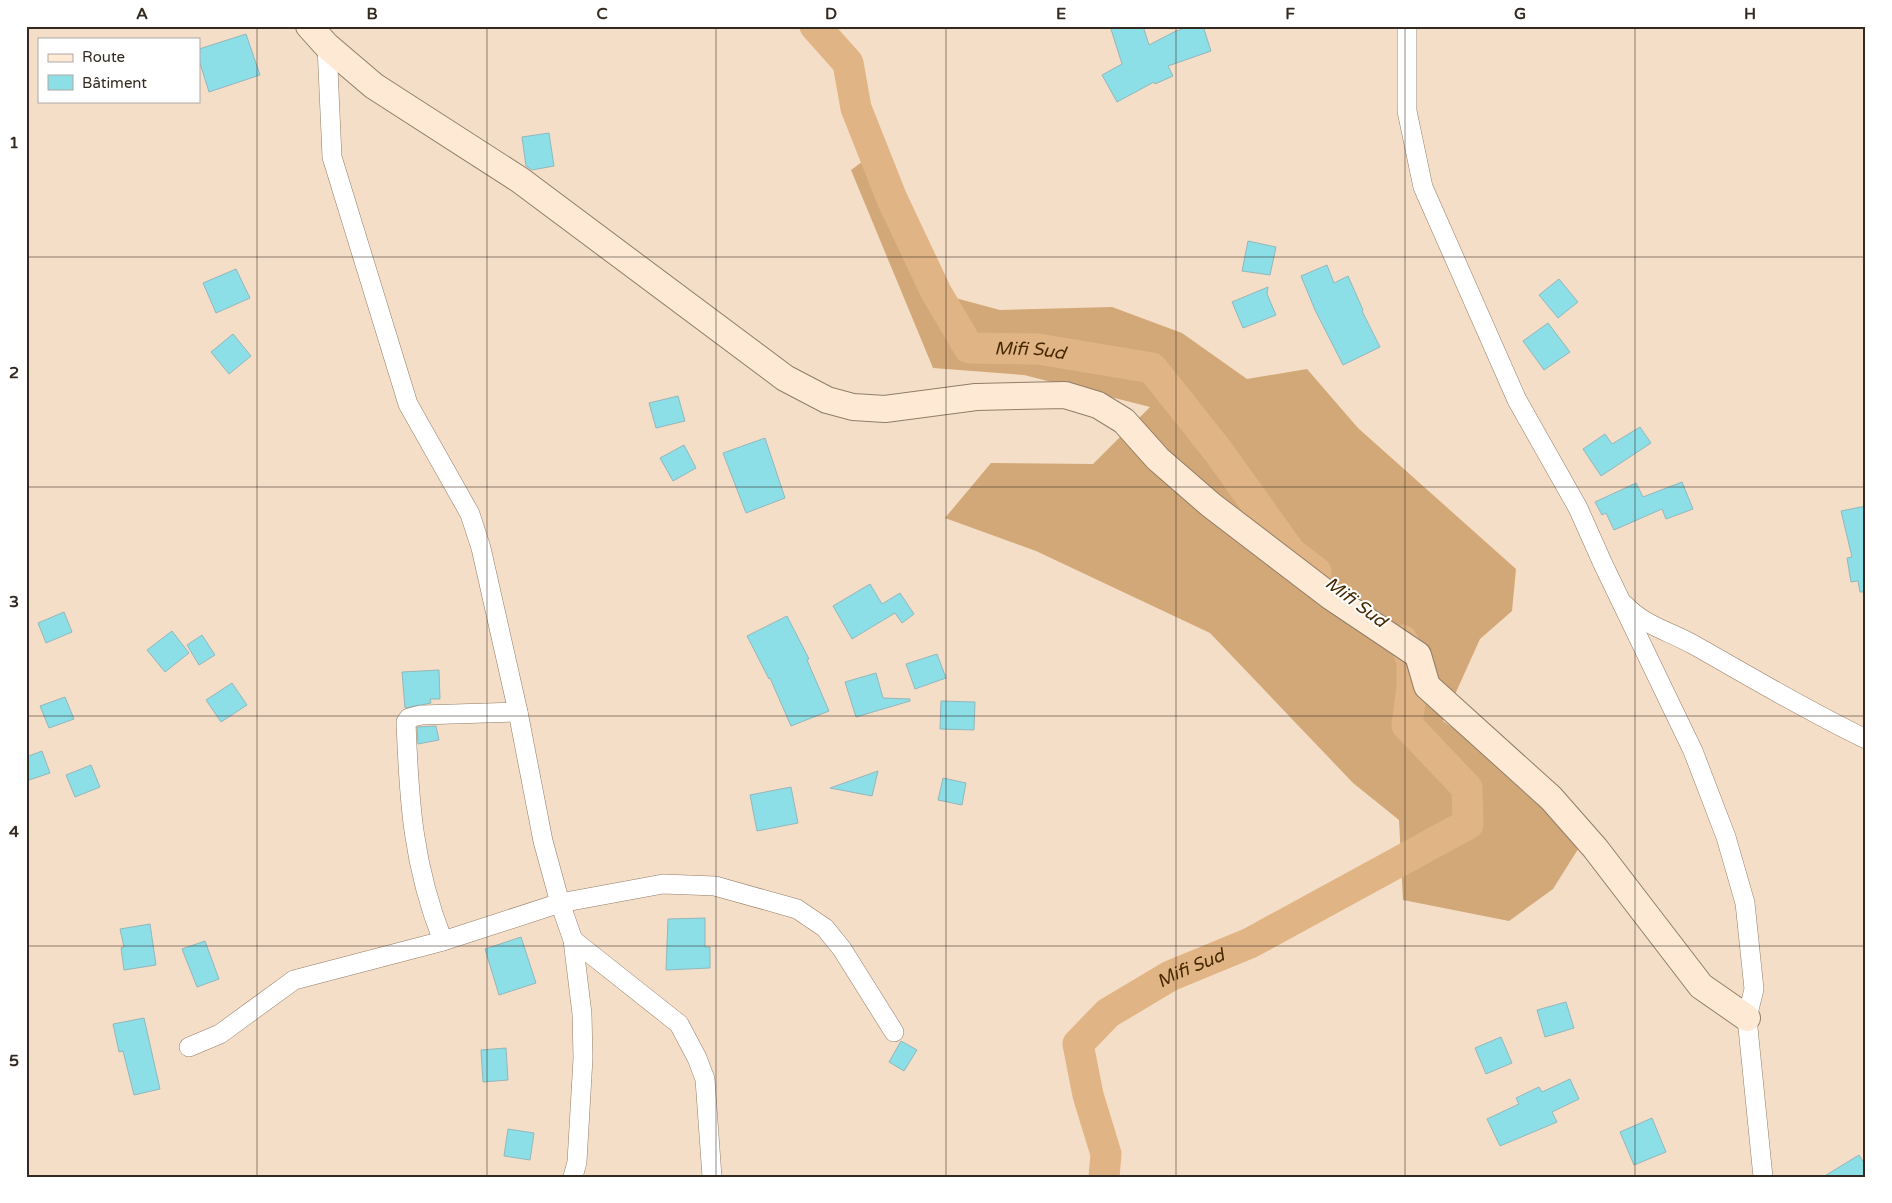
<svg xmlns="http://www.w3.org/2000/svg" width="1892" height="1203" viewBox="0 0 1892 1203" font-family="'Varela Round',sans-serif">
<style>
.forest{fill:#d3a878}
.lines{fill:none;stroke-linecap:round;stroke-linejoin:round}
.river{stroke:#e0b484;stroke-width:31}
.building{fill:#8cdee7;stroke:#93b7bb}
.street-casing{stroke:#917d68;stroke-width:20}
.secondary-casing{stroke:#917d68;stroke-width:28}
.street{stroke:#fff;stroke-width:19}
.secondary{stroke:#feead4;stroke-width:26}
.grid{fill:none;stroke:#332a21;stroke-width:1;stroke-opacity:0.55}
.labels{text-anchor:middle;stroke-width:4;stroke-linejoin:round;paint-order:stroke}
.water-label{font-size:18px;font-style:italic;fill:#452800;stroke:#fff}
.neatline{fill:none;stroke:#332a21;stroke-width:2}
.grid-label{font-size:16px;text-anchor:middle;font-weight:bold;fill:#332a21}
</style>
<rect width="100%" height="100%" fill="#f5dec7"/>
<!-- forest -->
<path class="forest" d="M885,145L948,296L1000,310L1112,307L1182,333L1247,379L1307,369L1358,428L1516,569L1512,611L1480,639L1443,721L1518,772L1580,846L1553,889L1509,921L1403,900L1399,820L1353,783L1210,633L1036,551L945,518L991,463L1093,464L1150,407L1024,375L933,368L851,170Z"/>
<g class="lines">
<!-- river -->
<g class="river">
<path id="s1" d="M815,26L848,63L856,108L892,199L936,292L969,348L1038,349L1152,368L1218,451L1291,553L1316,572"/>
<path id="s2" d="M1104,1177L1106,1154L1088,1095L1078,1044L1108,1013L1170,976L1250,943L1468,824L1467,788L1407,725L1412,687V659L1402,640"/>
</g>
</g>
<!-- building -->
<g class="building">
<path d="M1110,26H1143L1149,45L1174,32L1190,26H1203L1211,51L1168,66L1173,76L1155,84L1154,82L1117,102L1102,75L1122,64Z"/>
<path d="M246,34L260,75L209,92L199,60V49Z"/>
<path d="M549,133L554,166L532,170L526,166L522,137Z"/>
<path d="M1248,241L1276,247L1270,275L1242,271Z"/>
<path d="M1327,265L1334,283L1348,276L1363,310L1362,311L1380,347L1343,365L1315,310L1301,276Z"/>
<path d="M236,269L250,298L216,313L203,283Z"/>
<path d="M1559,279L1578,302L1558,318L1539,295Z"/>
<path d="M1268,287L1267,294L1276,315L1243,328L1232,302Z"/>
<path d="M1548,323L1570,352L1544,370L1523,341Z"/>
<path d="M233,334L251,356L229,374L211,352Z"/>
<path d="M678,396L685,421L656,428L649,403Z"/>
<path d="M1640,427L1651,443L1601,476L1583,449L1605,434L1612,444Z"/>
<path d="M765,438L785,498L746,513L723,453Z"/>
<path d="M684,445L696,468L673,481L660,458Z"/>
<path d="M1682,482L1693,509L1666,519L1662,509L1614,530L1606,513L1602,515L1595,502L1636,483L1643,497Z"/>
<path d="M1866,506V592H1860L1858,581L1851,582L1847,558L1852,557L1841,511Z"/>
<path d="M870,584L882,604L900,593L914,614L902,623L895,613L852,639L833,606Z"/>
<path d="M64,612L72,632L46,643L38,623Z"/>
<path d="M787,616L809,659L807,660L829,711L791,726L770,678L769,679L747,636Z"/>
<path d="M172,631L189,653L165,672L147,650Z"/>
<path d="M202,635L215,655L199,665L187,645Z"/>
<path d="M937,654L946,678L915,689L906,664Z"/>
<path d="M439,670L440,699H430L431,703L405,708L402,672Z"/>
<path d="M876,673L883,698L910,699V701L856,717L845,682Z"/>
<path d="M232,683L247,705L221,722L206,700Z"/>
<path d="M65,697L74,719L49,728L40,706Z"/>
<path d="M941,701L975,702L974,730L940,729Z"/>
<path d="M436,726L439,740L418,744L417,727Z"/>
<path d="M42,751L50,773L26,781V757Z"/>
<path d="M91,765L100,787L75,797L66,775Z"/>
<path d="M878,771L872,796L830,788Z"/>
<path d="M943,778L966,783L962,805L938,800Z"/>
<path d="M791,787L798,823L757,831L750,795Z"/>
<path d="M705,918V947H710V968L666,970L668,919Z"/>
<path d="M150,924L156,965L124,970L121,948L124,947L120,929Z"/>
<path d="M521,937L536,983L499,995L485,949Z"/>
<path d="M205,941L219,979L197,987L182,949Z"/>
<path d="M1566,1002L1574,1028L1545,1037L1537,1010Z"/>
<path d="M144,1018L160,1089L134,1095L123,1051L119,1052L113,1024Z"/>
<path d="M1501,1037L1512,1063L1486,1074L1475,1048Z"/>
<path d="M901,1041L917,1050L904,1071L889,1062Z"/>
<path d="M506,1048L508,1080L483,1082L481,1050Z"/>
<path d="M1570,1079L1579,1099L1552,1112L1557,1122L1500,1146L1487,1119L1519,1104L1516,1098L1539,1087L1542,1092Z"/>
<path d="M1652,1118L1666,1152L1634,1165L1620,1132Z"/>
<path d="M508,1129L534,1133L530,1160L504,1156Z"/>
<path d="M1859,1155L1866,1166V1177H1823Z"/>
</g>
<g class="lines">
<!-- street casing -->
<g class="street-casing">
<g id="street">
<path d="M1407,26V111L1423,187L1517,400L1578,508L1603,564L1693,751L1726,837L1745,903L1754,989L1747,1018L1763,1177"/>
<path d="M327,46L332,157L408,404L470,514L481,548L518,712L543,841L560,903L573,940L582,1014L583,1058L577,1162L573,1177"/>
<path d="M1625,605C1643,625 1671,632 1694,645C1751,677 1807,711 1866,739"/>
<path d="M573,940L679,1024L697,1058L705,1079L712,1177"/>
<path d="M443,941C413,866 409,802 406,722L409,718L421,715L518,712"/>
<path d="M189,1047L220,1034L294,980L443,941L560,903L663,884L715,886L797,909L825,928L842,949L894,1032"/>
</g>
</g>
<!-- secondary casing -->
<g class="secondary-casing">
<path id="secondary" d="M309,26L327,46L374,86L520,180L785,378L827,400L853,407L885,409L976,397L1065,395L1098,405L1124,421L1158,459L1211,505L1330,596L1418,655L1427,686L1551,798L1595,848L1701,986L1747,1018"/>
</g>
<!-- street -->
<use href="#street" class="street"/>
<!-- secondary -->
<use href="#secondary" class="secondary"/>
</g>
<!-- grid -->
<path class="grid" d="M257,26V1177M487,26V1177M716,26V1177M946,26V1177M1176,26V1177M1405,26V1177M1635,26V1177M26,257H1866M26,487H1866M26,716H1866M26,946H1866"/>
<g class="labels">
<!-- water labels -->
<g class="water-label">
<text dy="6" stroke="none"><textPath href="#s1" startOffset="422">Mifi Sud</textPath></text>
<text transform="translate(1356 602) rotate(37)" y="6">Mifi Sud</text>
<text dy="6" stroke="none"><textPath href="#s2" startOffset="274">Mifi Sud</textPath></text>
</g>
</g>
<!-- border -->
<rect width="1892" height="1203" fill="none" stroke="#ffffff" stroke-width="55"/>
<!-- legend -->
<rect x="38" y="38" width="162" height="65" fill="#ffffff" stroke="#adaaa6"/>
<rect x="48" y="54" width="25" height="8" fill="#feead4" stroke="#adaaa6"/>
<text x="82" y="62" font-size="15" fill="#332a21">Route</text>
<rect x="48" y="75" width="25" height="15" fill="#8cdee7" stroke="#adaaa6"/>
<text x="82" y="88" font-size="15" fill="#332a21">Bâtiment</text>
<rect x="28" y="28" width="1836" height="1148" class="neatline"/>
<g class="grid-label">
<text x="142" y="19">A</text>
<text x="372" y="19">B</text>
<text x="602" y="19">C</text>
<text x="831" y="19">D</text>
<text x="1061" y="19">E</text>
<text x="1290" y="19">F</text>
<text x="1520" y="19">G</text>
<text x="1750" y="19">H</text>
<text x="14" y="148">1</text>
<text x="14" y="378">2</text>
<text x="14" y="607">3</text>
<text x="14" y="837">4</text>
<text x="14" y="1066">5</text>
</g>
</svg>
